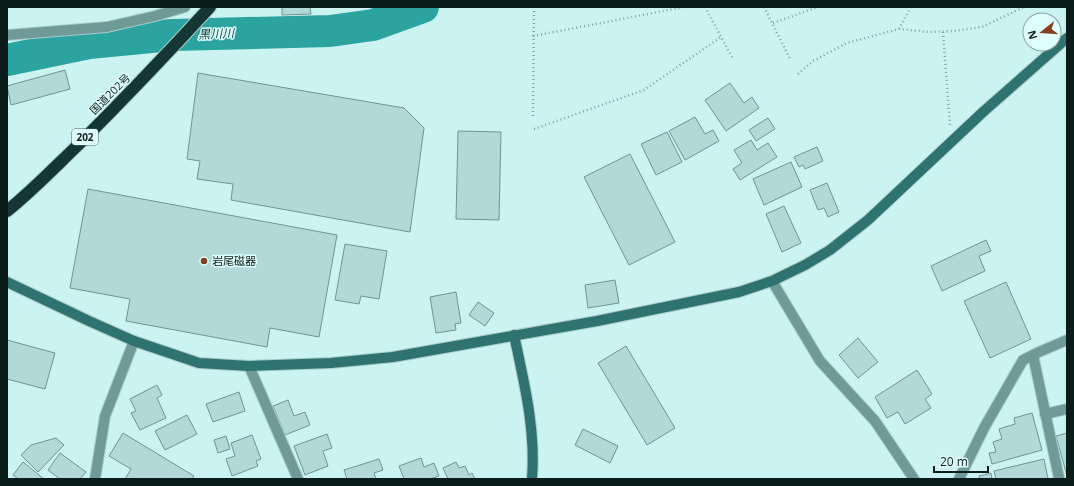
<svg xmlns="http://www.w3.org/2000/svg" width="1074" height="486" viewBox="0 0 1074 486" font-family="'Open Sans','Noto Sans JP',sans-serif">
<style>
.lines{fill:none;stroke-linecap:round;stroke-linejoin:round}
.river{stroke:#2ba39f;stroke-width:32}
.building{fill:#b2d9d7;stroke:#6f9593}
.street-casing{stroke:#a9ccca;stroke-width:12}
.secondary-casing{stroke:#a9ccca;stroke-width:12}
.highway-casing{stroke:#a9ccca;stroke-width:14}
.path{stroke:#84a3a2;stroke-width:2.5;stroke-dasharray:1 3;stroke-linecap:butt}
.street{stroke:#709a98;stroke-width:10}
.secondary{stroke:#2e7370;stroke-width:10}
.highway{stroke:#143736;stroke-width:12}
.poi-dot{fill:#894022;stroke:#dffffd;stroke-width:1.5}
.labels{text-anchor:middle;stroke-width:3;stroke-linejoin:round;paint-order:stroke}
.shield{fill:#dffffd;stroke:#4b605f;stroke-width:1}
.shield-label{font-size:10px;font-weight:bold;fill:#0c1c1b}
.street-label{font-size:11px;fill:#0c1c1b;stroke:#dffffd}
.poi-label{font-size:11px;fill:#0c1c1b;stroke:#dffffd;text-anchor:start}
.water-label{font-size:12px;font-style:italic;fill:#053c3a;stroke:#dffffd}
</style>
<rect width="100%" height="100%" fill="#cbf3f1"/>
<g class="lines">
<!-- river -->
<path class="river" d="M7,60L89,43L172,35L330,31L373,25L423,7"/>
</g>
<!-- building -->
<g class="building">
<path d="M282,7H310L311,14L282,15Z"/>
<path d="M65,70L70,89L11,105L7,86Z"/>
<path d="M198,73L404,108L424,128L410,232L231,200L233,184L197,179L200,161L187,159Z"/>
<path d="M730,83L744,103L752,97L759,108L726,131L705,100Z"/>
<path d="M695,117L705,134L713,130L719,141L685,160L669,131Z"/>
<path d="M768,118L775,129L756,141L749,130Z"/>
<path d="M458,131L501,132L499,220L456,219Z"/>
<path d="M667,132L682,162L656,175L641,144Z"/>
<path d="M751,140L757,150L768,143L777,157L740,180L733,169L742,163L734,150Z"/>
<path d="M817,147L823,161L805,169L803,165L799,167L794,157Z"/>
<path d="M630,154L675,242L629,265L584,177Z"/>
<path d="M791,162L802,187L764,205L753,179Z"/>
<path d="M827,183L839,212L828,217L824,208L818,210L810,190Z"/>
<path d="M88,189L337,235L319,337L270,328L267,347L126,321L130,299L70,288Z"/>
<path d="M784,206L801,243L782,252L766,214Z"/>
<path d="M986,240L991,251L979,256L985,271L942,291L931,266Z"/>
<path d="M345,244L387,251L379,299L361,296L359,304L335,300Z"/>
<path d="M615,280L619,303L588,308L585,285Z"/>
<path d="M1006,282L1031,339L990,358L964,301Z"/>
<path d="M456,292L461,323L455,324L456,330L436,333L430,297Z"/>
<path d="M478,302L494,313L485,326L469,315Z"/>
<path d="M858,338L878,362L858,378L839,355Z"/>
<path d="M7,340L55,353L45,389L7,379Z"/>
<path d="M626,346L675,428L647,445L598,363Z"/>
<path d="M917,370L932,394L925,399L931,408L905,424L898,412L887,418L875,397Z"/>
<path d="M157,385L162,395L157,398L166,418L140,430L131,413L136,411L130,399Z"/>
<path d="M239,392L245,411L213,422L206,404Z"/>
<path d="M288,400L294,416L305,412L310,425L285,435L273,406Z"/>
<path d="M1032,413L1042,450L992,464L989,453L996,452L993,442L1002,439L999,429L1015,424L1014,418Z"/>
<path d="M187,415L197,434L165,450L155,431Z"/>
<path d="M583,429L618,446L610,463L575,445Z"/>
<path d="M123,433L194,476L192,479H125L131,469L109,456Z"/>
<path d="M1067,433V476L1056,436Z"/>
<path d="M327,434L332,448L323,451L328,466L305,475L294,446Z"/>
<path d="M252,435L261,459L256,461L258,466L232,476L226,459L235,456L231,443Z"/>
<path d="M226,436L230,449L218,453L214,440Z"/>
<path d="M56,438L64,445L38,472L21,455L31,445Z"/>
<path d="M60,453L86,472L80,479H60L48,470Z"/>
<path d="M421,458L424,467L434,463L439,476L430,479H404L399,466Z"/>
<path d="M379,459L383,470L374,473L376,479H347L344,470Z"/>
<path d="M1044,459L1048,479H996L994,471Z"/>
<path d="M23,462L44,479H18L13,475Z"/>
<path d="M456,462L459,468L465,466L469,475L472,473L475,479H448L443,468Z"/>
<path d="M991,473L992,479H980L979,476Z"/>
</g>
<g class="lines">
<!-- street casing -->
<g class="street-casing">
<g id="street">
<path d="M7,35L107,27L155,16L185,7"/>
<path d="M772,281L820,361L875,421L914,479"/>
<path d="M1033,355L1059,478"/>
<path d="M249,366L298,479"/>
<path d="M1045,414L1067,409"/>
<path d="M95,479L105,416L134,341"/>
<path d="M959,479L984,428L1023,360L1039,352L1067,340"/>
</g>
</g>
<!-- secondary casing -->
<g class="secondary-casing">
<g id="secondary">
<path d="M7,282L89,321L134,341L199,363L249,366L331,363L393,357L597,321L739,292L772,281L805,265L830,250L868,220L983,112L1067,38"/>
<path d="M514,335C524,382 536,430 532,479"/>
</g>
</g>
<!-- highway casing -->
<g class="highway-casing">
<path id="highway" d="M7,211C32,191 55,167 78,145C123,100 167,54 210,7"/>
</g>
<!-- path -->
<g class="path">
<path d="M705,7L733,59"/>
<path d="M764,7L790,59"/>
<path d="M773,23L818,7"/>
<path d="M899,29L911,7"/>
<path d="M943,32L950,125"/>
<path d="M533,36L684,7"/>
<path d="M798,74L813,61L847,43L899,29L929,32L953,31L982,27L1024,7"/>
<path d="M533,116L534,7"/>
<path d="M534,129L644,90L721,37"/>
</g>
<!-- street -->
<use href="#street" class="street"/>
<!-- secondary -->
<use href="#secondary" class="secondary"/>
<!-- highway -->
<use href="#highway" class="highway"/>
</g>
<!-- markers -->
<circle class="poi-dot" cx="204" cy="261" r="4"/>
<g class="labels">
<!-- shield labels -->
<rect class="shield" x="72" y="129" width="26" height="16" rx="3"/>
<g class="shield-label">
<text x="85" y="141">202</text>
</g>
<!-- street labels -->
<g class="street-label">
<text transform="translate(110 94) rotate(-45)" y="4">国道202号</text>
</g>
<!-- poi labels -->
<g class="poi-label">
<text x="212" y="265">岩尾磁器</text>
</g>
<!-- water labels -->
<g class="water-label">
<text transform="translate(216 34) rotate(-2)" y="4">黒川川</text>
</g>
</g>
<!-- border -->
<rect width="1074" height="486" fill="none" stroke="#0c1c1b" stroke-width="16"/>
<!-- north arrow -->
<g transform="translate(1042 32) rotate(253)"><circle r="19" fill="#dffffd" stroke="#8ba4a3"/>
<path d="M0-3L7 15L0 10L-7 15Z" fill="#894022"/>
<text y="-6" font-size="11" font-weight="bold" text-anchor="middle" fill="#0c1c1b">N</text>
</g>
<!-- scale -->
<path d="M934 466v6h54v-6" fill="none" stroke="#0c1c1b" stroke-width="2"/>
<text x="940" y="466" font-size="12" fill="#0c1c1b" stroke="#dffffd" stroke-width="3" paint-order="stroke">20 m</text>
</svg>
